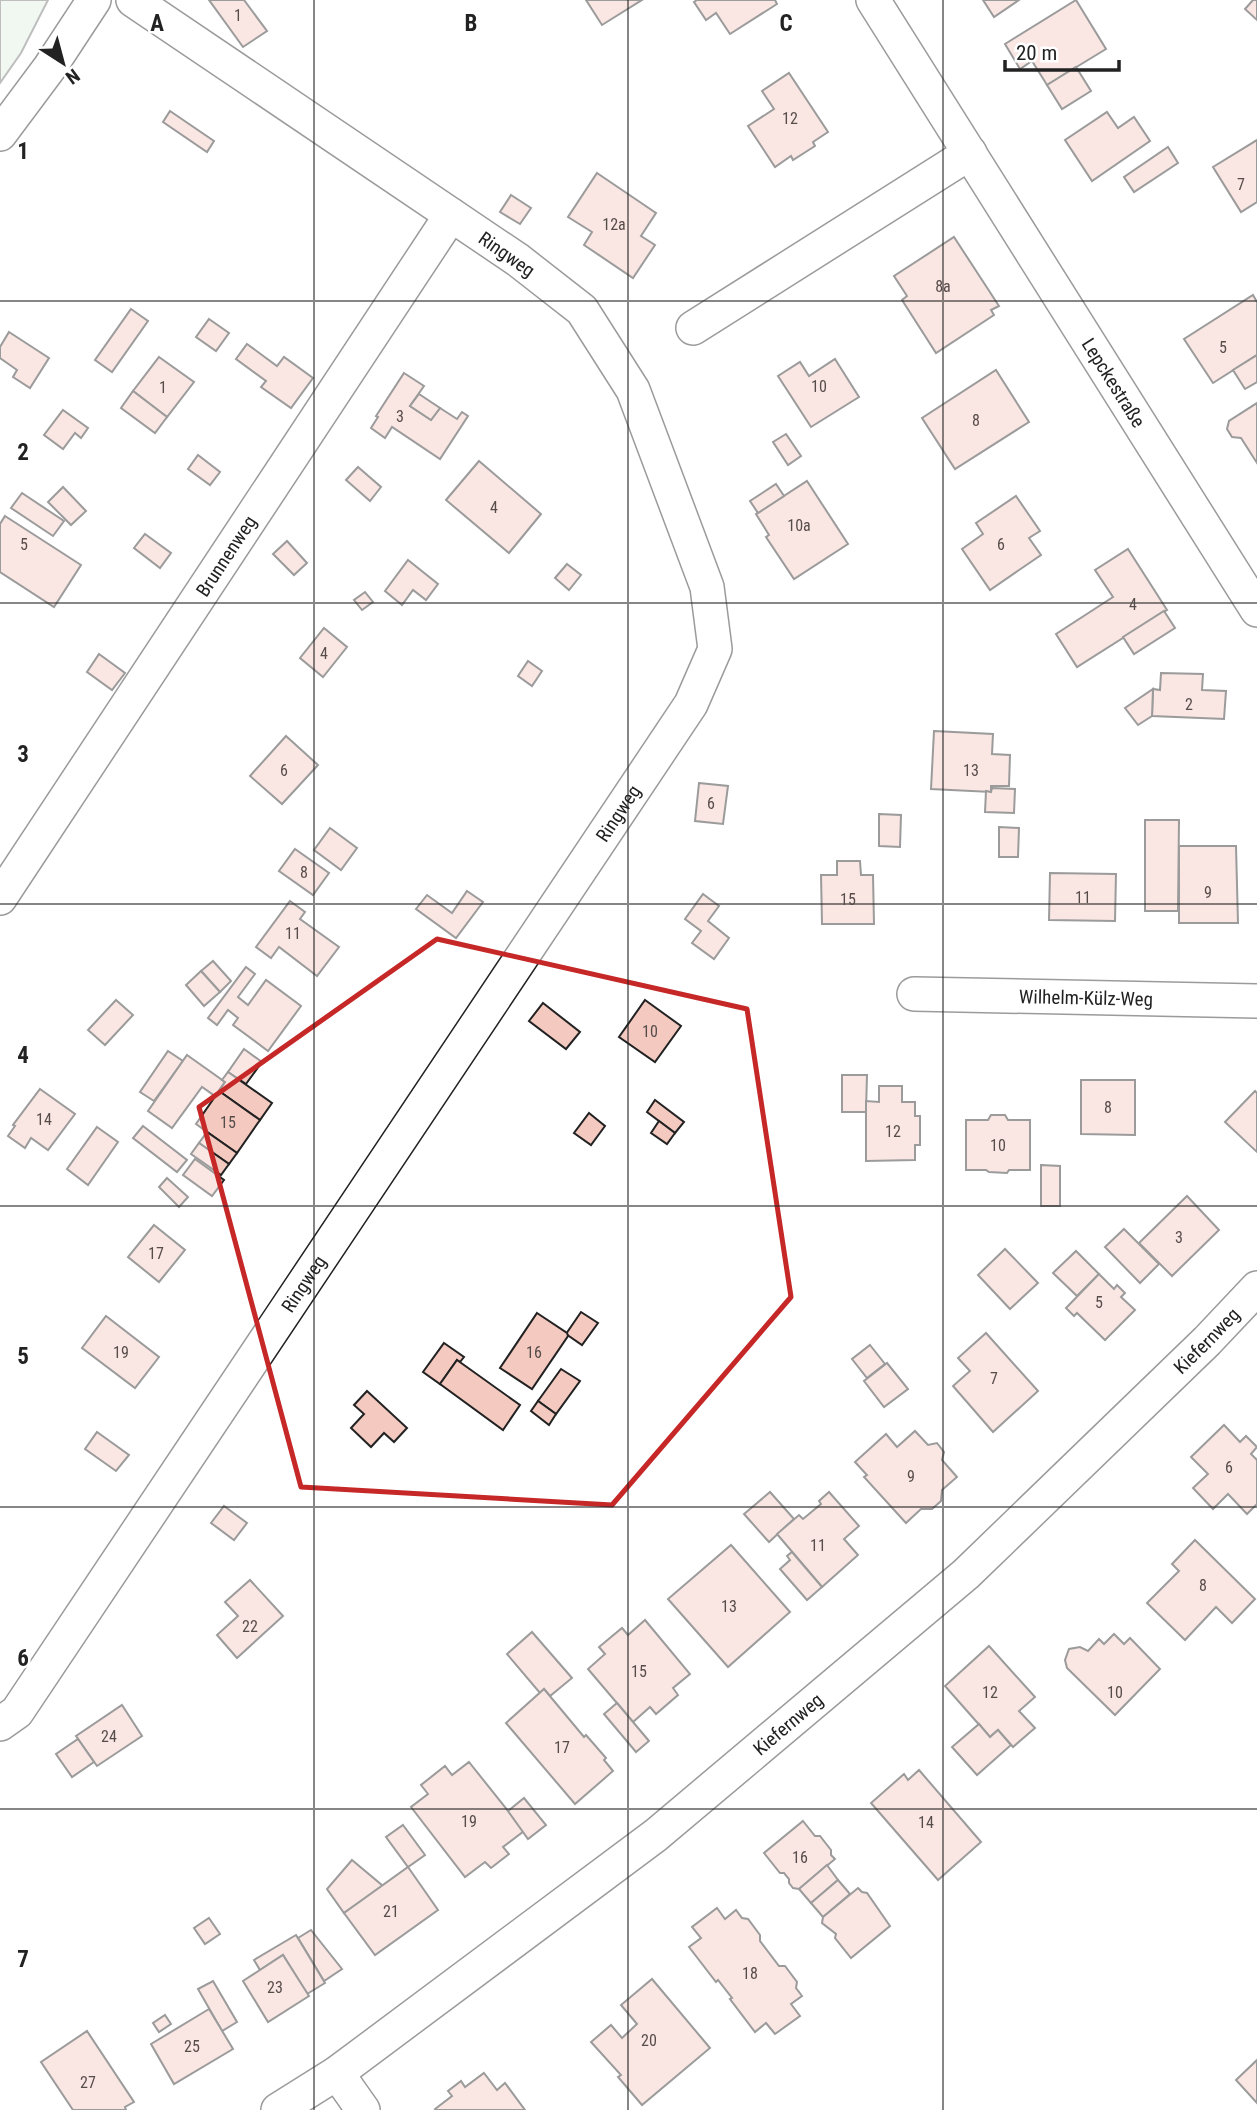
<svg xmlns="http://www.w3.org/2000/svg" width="1257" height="2110" viewBox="0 0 1257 2110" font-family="'Roboto Condensed',sans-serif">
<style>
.green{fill:#e0efe3;stroke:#6f6f6f;stroke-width:2}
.building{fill:#f3c9c0;stroke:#222;stroke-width:2}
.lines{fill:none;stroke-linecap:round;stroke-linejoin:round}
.minor-casing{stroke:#222;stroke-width:36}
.minor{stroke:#fff;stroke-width:33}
.marked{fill:none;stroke:#c62828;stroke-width:5;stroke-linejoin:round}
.grid{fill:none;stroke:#222;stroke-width:2;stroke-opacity:0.55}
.labels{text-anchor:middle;stroke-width:5;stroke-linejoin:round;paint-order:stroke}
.number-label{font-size:16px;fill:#564c4a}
.street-label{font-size:19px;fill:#222;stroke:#fff}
.grid-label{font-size:23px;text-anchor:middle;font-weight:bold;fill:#222;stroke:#fff;stroke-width:5;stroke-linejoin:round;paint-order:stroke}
</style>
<rect width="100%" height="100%" fill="#fff"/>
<!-- green -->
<path class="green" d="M0,0H48L21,53L0,83Z"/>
<!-- building -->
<g class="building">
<path d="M209,0H244L267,31L243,47Z"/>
<path d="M586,0H642L602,25Z"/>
<path d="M697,0H775L777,4L730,34L716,13L706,20L694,2Z"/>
<path d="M983,0H1019L994,17Z"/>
<path d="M1076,0L1106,49L1047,85L1032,61L1020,69L1005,44Z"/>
<path d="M1253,0H1257V20L1245,9Z"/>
<path d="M1076,67L1091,91L1062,109L1047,85Z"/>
<path d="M789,73L828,132L813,142L815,146L793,160L791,156L775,167L748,126L774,109L762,91Z"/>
<path d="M170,111L214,141L207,152L163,122Z"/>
<path d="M1107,112L1118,128L1134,117L1150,141L1092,181L1065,140Z"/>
<path d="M1257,140V202L1241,212L1213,167Z"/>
<path d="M1168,147L1178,163L1134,192L1124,177Z"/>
<path d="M597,173L656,213L641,236L655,245L633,278L584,245L592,232L568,217Z"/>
<path d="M511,195L531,208L520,224L500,212Z"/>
<path d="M954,237L999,306L991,310L994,315L936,353L902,300L907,296L894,276Z"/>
<path d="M1253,295L1257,302V355L1213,383L1184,339Z"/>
<path d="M131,309L148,321L112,372L95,360Z"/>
<path d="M209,319L229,333L216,351L196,337Z"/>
<path d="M9,332L49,358L30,388L13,377L17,370L0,358V347Z"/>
<path d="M247,344L277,366L284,357L313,378L291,408L261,387L266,381L236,359Z"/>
<path d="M1257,355V382L1245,389L1233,370Z"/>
<path d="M159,357L194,382L167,417L133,391Z"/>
<path d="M835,359L859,397L811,427L778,376L800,362L809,376Z"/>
<path d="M996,370L1029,422L955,469L922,418Z"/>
<path d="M404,373L424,386L410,406L431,420L440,408L457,419L462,412L468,416L440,459L392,427L385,438L371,428L378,417L376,416Z"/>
<path d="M133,391L167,417L155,433L121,408Z"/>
<path d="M419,394L440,408L431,420L410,406Z"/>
<path d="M1257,403V463L1241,438L1232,437L1227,429L1229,421Z"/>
<path d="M63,410L88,428L81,438L75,433L63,449L44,435Z"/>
<path d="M786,434L801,456L788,465L773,442Z"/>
<path d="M198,455L220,472L210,485L188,469Z"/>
<path d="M479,461L541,514L509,553L446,500Z"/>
<path d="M358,467L381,487L370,501L346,480Z"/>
<path d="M807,481L848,544L794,579L766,537L769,535L756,514Z"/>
<path d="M776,484L784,496L758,513L750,501Z"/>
<path d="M63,487L86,511L71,525L48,502Z"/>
<path d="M22,493L64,521L53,536L11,508Z"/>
<path d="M1016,496L1040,531L1029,538L1041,555L990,590L962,549L983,534L976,523Z"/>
<path d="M5,516L81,565L54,607L0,572V524Z"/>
<path d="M145,534L171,553L160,568L134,548Z"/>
<path d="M287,541L307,563L294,575L273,554Z"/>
<path d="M1128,549L1167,610L1077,667L1056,634L1113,597L1095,570Z"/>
<path d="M408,560L438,584L426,600L413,590L402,605L385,591Z"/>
<path d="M567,564L581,575L569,590L555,578Z"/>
<path d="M365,592L373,602L362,610L354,600Z"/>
<path d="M1164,611L1175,628L1134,654L1123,637Z"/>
<path d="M324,628L347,647L323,677L300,658Z"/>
<path d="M99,654L125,673L112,690L87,672Z"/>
<path d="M528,661L542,671L532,686L518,676Z"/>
<path d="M1161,673L1203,674L1202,690L1226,691L1224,719L1152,716L1153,689L1160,690Z"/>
<path d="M1153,689L1152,716L1138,725L1125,708Z"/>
<path d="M934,731L993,734L992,754L1010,755L1009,786H991V792L931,789Z"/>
<path d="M286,736L318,765L282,804L250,776Z"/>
<path d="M699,783L728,786L723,824L695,821Z"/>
<path d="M992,788L1015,789L1014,813L985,812L986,791L991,792Z"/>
<path d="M879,814L901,815L900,847L879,846Z"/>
<path d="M1145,820H1179L1178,911H1145Z"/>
<path d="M999,827L1019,828L1018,857H999Z"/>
<path d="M330,828L357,848L341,870L314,850Z"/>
<path d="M1179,846H1236L1238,923H1179Z"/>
<path d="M295,849L329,873L313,895L279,871Z"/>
<path d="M837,861H860L861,875H873L874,924H822L821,875H837Z"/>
<path d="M1050,873L1116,874L1115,921L1049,920Z"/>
<path d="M467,891L483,902L456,938L416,909L427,895L452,913Z"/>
<path d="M703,894L719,906L708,921L729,938L714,959L692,943L701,931L685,919Z"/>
<path d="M290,901L305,912L300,919L339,947L317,976L279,947L271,958L256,947Z"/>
<path d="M213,961L231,981L220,992L201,971Z"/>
<path d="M246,967L255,974L238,997L248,1005L266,980L301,1006L268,1051L233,1025L238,1018L228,1010L217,1025L208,1018Z"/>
<path d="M201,971L220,992L204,1006L186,985Z"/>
<path d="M116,1000L133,1015L105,1045L88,1030Z"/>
<path d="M645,1000L681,1026L655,1062L619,1037Z"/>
<path d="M543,1003L580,1032L566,1049L529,1021Z"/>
<path d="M244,1049L262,1062L246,1084L228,1072Z"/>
<path d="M168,1051L183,1061L154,1101L140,1092Z"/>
<path d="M187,1055L225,1082L215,1096L202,1087L172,1128L148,1111Z"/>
<path d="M228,1072L272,1103L260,1120L219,1091L225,1082L222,1080Z"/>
<path d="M842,1075H867L866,1112H842Z"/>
<path d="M1081,1080H1135V1135L1081,1134Z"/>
<path d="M879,1086H902V1102H915V1116H920V1145H915V1160L866,1161V1101L879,1102Z"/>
<path d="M40,1089L75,1114L48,1150L31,1138L25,1148L8,1136L15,1126L13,1125Z"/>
<path d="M219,1091L260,1120L237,1153L196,1124Z"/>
<path d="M1255,1091L1257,1093V1152L1225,1122Z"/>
<path d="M655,1100L684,1122L675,1133L647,1112Z"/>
<path d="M589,1113L605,1126L591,1145L574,1133Z"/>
<path d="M991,1115H1005L1008,1120H1030V1170H1009L1007,1173L989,1172L986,1170H966V1120H988Z"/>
<path d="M659,1121L675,1133L667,1144L651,1133Z"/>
<path d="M143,1126L187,1160L177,1172L133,1138Z"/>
<path d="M97,1127L118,1142L88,1185L67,1169Z"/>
<path d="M207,1132L237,1153L229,1164L199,1143Z"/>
<path d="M199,1143L229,1164L221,1175L191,1154Z"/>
<path d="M195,1159L224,1180L212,1196L183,1175Z"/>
<path d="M1041,1165L1060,1166V1206H1041Z"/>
<path d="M167,1178L188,1197L179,1207L159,1187Z"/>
<path d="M1187,1196L1219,1230L1172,1276L1139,1243Z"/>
<path d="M154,1225L185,1250L159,1282L128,1257Z"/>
<path d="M1124,1229L1159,1264L1140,1283L1105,1247Z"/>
<path d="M1005,1249L1038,1283L1010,1309L978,1275Z"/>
<path d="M1076,1251L1099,1274L1077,1296L1053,1273Z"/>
<path d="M1099,1274L1114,1289L1117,1285L1125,1293L1121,1297L1135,1310L1105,1340L1077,1313L1074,1316L1066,1308Z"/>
<path d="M581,1312L598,1323L582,1345L566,1334Z"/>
<path d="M537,1313L567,1333L568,1336L532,1389L500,1368Z"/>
<path d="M106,1316L159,1357L135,1388L82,1348Z"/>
<path d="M986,1333L1038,1391L993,1432L953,1386L970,1371L958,1358Z"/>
<path d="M444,1343L464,1357L460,1362L457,1360L440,1384L423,1372Z"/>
<path d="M870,1345L885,1364L867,1378L852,1359Z"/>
<path d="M457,1360L520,1405L503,1430L440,1384Z"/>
<path d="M887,1363L908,1389L884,1407L864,1381Z"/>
<path d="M561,1369L580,1381L556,1414L538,1401Z"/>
<path d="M367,1391L407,1428L394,1442L384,1433L371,1447L351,1428L364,1414L354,1405Z"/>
<path d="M538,1401L556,1414L549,1425L531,1411Z"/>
<path d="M1224,1425L1240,1442L1246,1436L1257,1447L1251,1454L1257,1460V1504L1247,1514L1228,1494L1213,1509L1193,1488L1208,1474L1191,1457Z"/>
<path d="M915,1431L928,1445L937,1443L944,1452L942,1460L957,1477L942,1490L941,1501L932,1509H921L906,1523L864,1477L867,1475L855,1462L886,1434L897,1447Z"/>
<path d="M97,1432L129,1455L116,1471L85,1449Z"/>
<path d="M770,1492L794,1519L769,1542L744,1514Z"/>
<path d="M829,1492L859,1526L844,1539L858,1555L822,1587L777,1534L799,1515L803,1519L821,1504L819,1501Z"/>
<path d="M224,1506L247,1523L234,1540L211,1523Z"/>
<path d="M1195,1540L1255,1599L1232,1623L1216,1607L1185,1640L1147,1603L1179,1571L1172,1564Z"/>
<path d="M731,1545L790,1612L728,1667L668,1599Z"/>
<path d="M792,1552L822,1587L807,1600L780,1569L790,1560L787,1556Z"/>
<path d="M250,1580L283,1616L237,1658L217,1635L238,1616L225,1602Z"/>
<path d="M645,1620L690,1674L673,1688L678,1695L656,1714L650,1707L633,1722L588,1669L605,1654L599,1647L622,1628L628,1635Z"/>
<path d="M532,1632L572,1678L550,1696L544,1689L540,1693L507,1654Z"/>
<path d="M1114,1634L1124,1644L1130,1638L1160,1669L1115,1715L1067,1668L1065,1660L1069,1649L1080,1647L1088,1651L1099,1639L1104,1644Z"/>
<path d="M989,1646L1035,1697L1019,1711L1035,1728L1013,1747L998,1730L990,1737L945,1686Z"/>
<path d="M544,1689L584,1737L586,1735L606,1758L604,1760L613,1771L575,1804L506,1723Z"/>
<path d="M617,1703L649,1741L636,1752L604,1714Z"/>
<path d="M122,1705L142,1736L97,1766L76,1736Z"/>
<path d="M979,1724L990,1737L998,1730L1011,1745L977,1775L952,1747Z"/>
<path d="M78,1739L94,1762L72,1777L56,1754Z"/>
<path d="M469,1762L524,1831L503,1847L509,1854L491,1868L485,1862L465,1877L411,1807L428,1794L421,1785L445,1766L452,1775Z"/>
<path d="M919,1770L981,1842L938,1880L871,1803L904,1774L908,1780Z"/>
<path d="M524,1798L546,1825L528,1839L508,1811Z"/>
<path d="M803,1821L815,1836H820L831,1850V1855L835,1859L799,1889L793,1888L789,1883V1879L784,1873H780L764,1853Z"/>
<path d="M403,1825L425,1855L408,1867L386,1837Z"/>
<path d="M352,1860L383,1886L344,1913L327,1889Z"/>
<path d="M827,1865L838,1880L811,1903L799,1889Z"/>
<path d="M408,1867L438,1910L375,1955L344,1913Z"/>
<path d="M838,1880L850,1894L823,1917L811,1903Z"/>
<path d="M858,1888L862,1892L867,1893L890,1926L851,1958L835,1938L836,1934L822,1923L823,1917Z"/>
<path d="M717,1908L725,1919L736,1910L742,1918L748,1919L760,1935V1941L779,1966H785L797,1982L796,1988L802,1996L791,2004L800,2016L775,2034L766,2023L755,2032L730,1999L732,1998L718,1980L716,1982L689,1947L701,1938L692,1927Z"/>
<path d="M209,1918L220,1934L205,1944L194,1928Z"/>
<path d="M311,1930L342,1969L324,1981L298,1938Z"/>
<path d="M296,1935L325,1983L307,1994L283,1955L260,1970L254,1960Z"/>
<path d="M283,1955L309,1996L268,2022L243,1981Z"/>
<path d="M652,1979L710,2048L642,2105L618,2077L621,2075L591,2042L611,2025L622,2038L637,2024L621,2005Z"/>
<path d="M213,1981L237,2022L222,2031L198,1989Z"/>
<path d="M209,2009L233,2049L174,2084L151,2044Z"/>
<path d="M165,2015L171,2024L159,2032L153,2023Z"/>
<path d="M87,2031L134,2102L125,2107L126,2110H73L41,2062Z"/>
<path d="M1257,2060V2103L1236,2080Z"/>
<path d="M484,2073L497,2090L505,2083L525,2110H436L435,2109L452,2096L448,2091L461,2081L465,2087Z"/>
</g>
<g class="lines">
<!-- minor casing -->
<g class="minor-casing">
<g id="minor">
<path id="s1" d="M873,0L1257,610"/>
<path d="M0,134L50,67L94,0"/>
<path d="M693,328L970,153"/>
<path id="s2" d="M0,898L451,215"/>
<path id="s3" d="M914,994L1257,1001"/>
<path id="s4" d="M0,1724L17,1712L691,704L715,649L707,587L633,390L582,310L518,260L133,0"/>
<path d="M337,2073L363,2110"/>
<path id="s5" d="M278,2110L337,2073L656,1835L966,1574L1207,1341L1257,1288"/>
</g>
</g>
<!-- minor -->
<use href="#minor" class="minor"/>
</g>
<!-- marked area -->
<path d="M0 0H1257V2110H0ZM437,939L747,1009L791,1297L612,1505L301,1487L199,1107Z" fill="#fff" fill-opacity=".55" fill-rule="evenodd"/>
<path class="marked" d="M437,939L747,1009L791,1297L612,1505L301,1487L199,1107Z"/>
<!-- grid -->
<path class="grid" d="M314,0V2110M628,0V2110M943,0V2110M0,301H1257M0,603H1257M0,904H1257M0,1206H1257M0,1507H1257M0,1809H1257"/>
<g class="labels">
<!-- number labels -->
<g class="number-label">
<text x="238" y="21">1</text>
<text x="790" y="124">12</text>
<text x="1241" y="190">7</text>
<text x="614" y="230">12a</text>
<text x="943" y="292">8a</text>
<text x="1223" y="353">5</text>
<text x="819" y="392">10</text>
<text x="163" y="393">1</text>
<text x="400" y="422">3</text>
<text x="976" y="426">8</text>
<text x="494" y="513">4</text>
<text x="799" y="531">10a</text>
<text x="24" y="550">5</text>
<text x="1001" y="550">6</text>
<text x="1133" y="610">4</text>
<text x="324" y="659">4</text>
<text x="1189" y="710">2</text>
<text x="284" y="776">6</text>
<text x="971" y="776">13</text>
<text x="711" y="809">6</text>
<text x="304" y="878">8</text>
<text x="1208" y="898">9</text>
<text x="1083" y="903">11</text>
<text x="848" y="905">15</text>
<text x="293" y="939">11</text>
<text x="650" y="1037">10</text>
<text x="1108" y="1113">8</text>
<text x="44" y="1125">14</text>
<text x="228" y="1128">15</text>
<text x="893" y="1137">12</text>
<text x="998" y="1151">10</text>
<text x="1179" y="1243">3</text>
<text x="156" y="1259">17</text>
<text x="1099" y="1308">5</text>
<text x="121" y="1358">19</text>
<text x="534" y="1358">16</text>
<text x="994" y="1384">7</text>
<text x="1229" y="1473">6</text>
<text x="911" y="1482">9</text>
<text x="818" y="1551">11</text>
<text x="1203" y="1591">8</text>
<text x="729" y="1612">13</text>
<text x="250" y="1632">22</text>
<text x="639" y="1677">15</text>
<text x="990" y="1698">12</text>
<text x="1115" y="1698">10</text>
<text x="109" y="1742">24</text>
<text x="562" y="1753">17</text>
<text x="469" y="1827">19</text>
<text x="926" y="1828">14</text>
<text x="800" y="1863">16</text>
<text x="391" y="1917">21</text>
<text x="750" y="1979">18</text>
<text x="275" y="1993">23</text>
<text x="649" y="2046">20</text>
<text x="192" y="2052">25</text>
<text x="88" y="2088">27</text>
</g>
<!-- street labels -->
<g class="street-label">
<text transform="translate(507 254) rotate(35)" y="7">Ringweg</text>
<text dy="7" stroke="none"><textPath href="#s1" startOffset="452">Lepckestraße</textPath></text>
<text dy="7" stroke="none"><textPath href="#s2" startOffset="410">Brunnenweg</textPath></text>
<text dy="7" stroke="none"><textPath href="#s4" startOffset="1102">Ringweg</textPath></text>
<text dy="7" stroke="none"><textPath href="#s3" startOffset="172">Wilhelm-Külz-Weg</textPath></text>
<text dy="7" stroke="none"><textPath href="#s4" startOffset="536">Ringweg</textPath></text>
<text dy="7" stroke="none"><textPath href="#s5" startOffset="1208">Kiefernweg</textPath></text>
<text dy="7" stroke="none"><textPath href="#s5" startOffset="640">Kiefernweg</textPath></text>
</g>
</g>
<g class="grid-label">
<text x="157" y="31">A</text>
<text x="471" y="31">B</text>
<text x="786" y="31">C</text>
<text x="23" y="159">1</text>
<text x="23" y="460">2</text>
<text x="23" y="762">3</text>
<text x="23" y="1063">4</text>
<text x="23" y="1364">5</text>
<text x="23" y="1666">6</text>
<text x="23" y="1967">7</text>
</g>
<!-- north arrow -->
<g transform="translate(63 63) rotate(144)" stroke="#ffffff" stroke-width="5" paint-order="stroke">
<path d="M0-5L12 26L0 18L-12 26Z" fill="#222222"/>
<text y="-10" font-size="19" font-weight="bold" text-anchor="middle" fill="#222222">N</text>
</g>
<!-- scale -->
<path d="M1005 60v10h114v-10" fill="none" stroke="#222222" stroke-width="3.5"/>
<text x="1016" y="60" font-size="21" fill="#222222" stroke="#ffffff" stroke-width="5" paint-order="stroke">20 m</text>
</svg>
